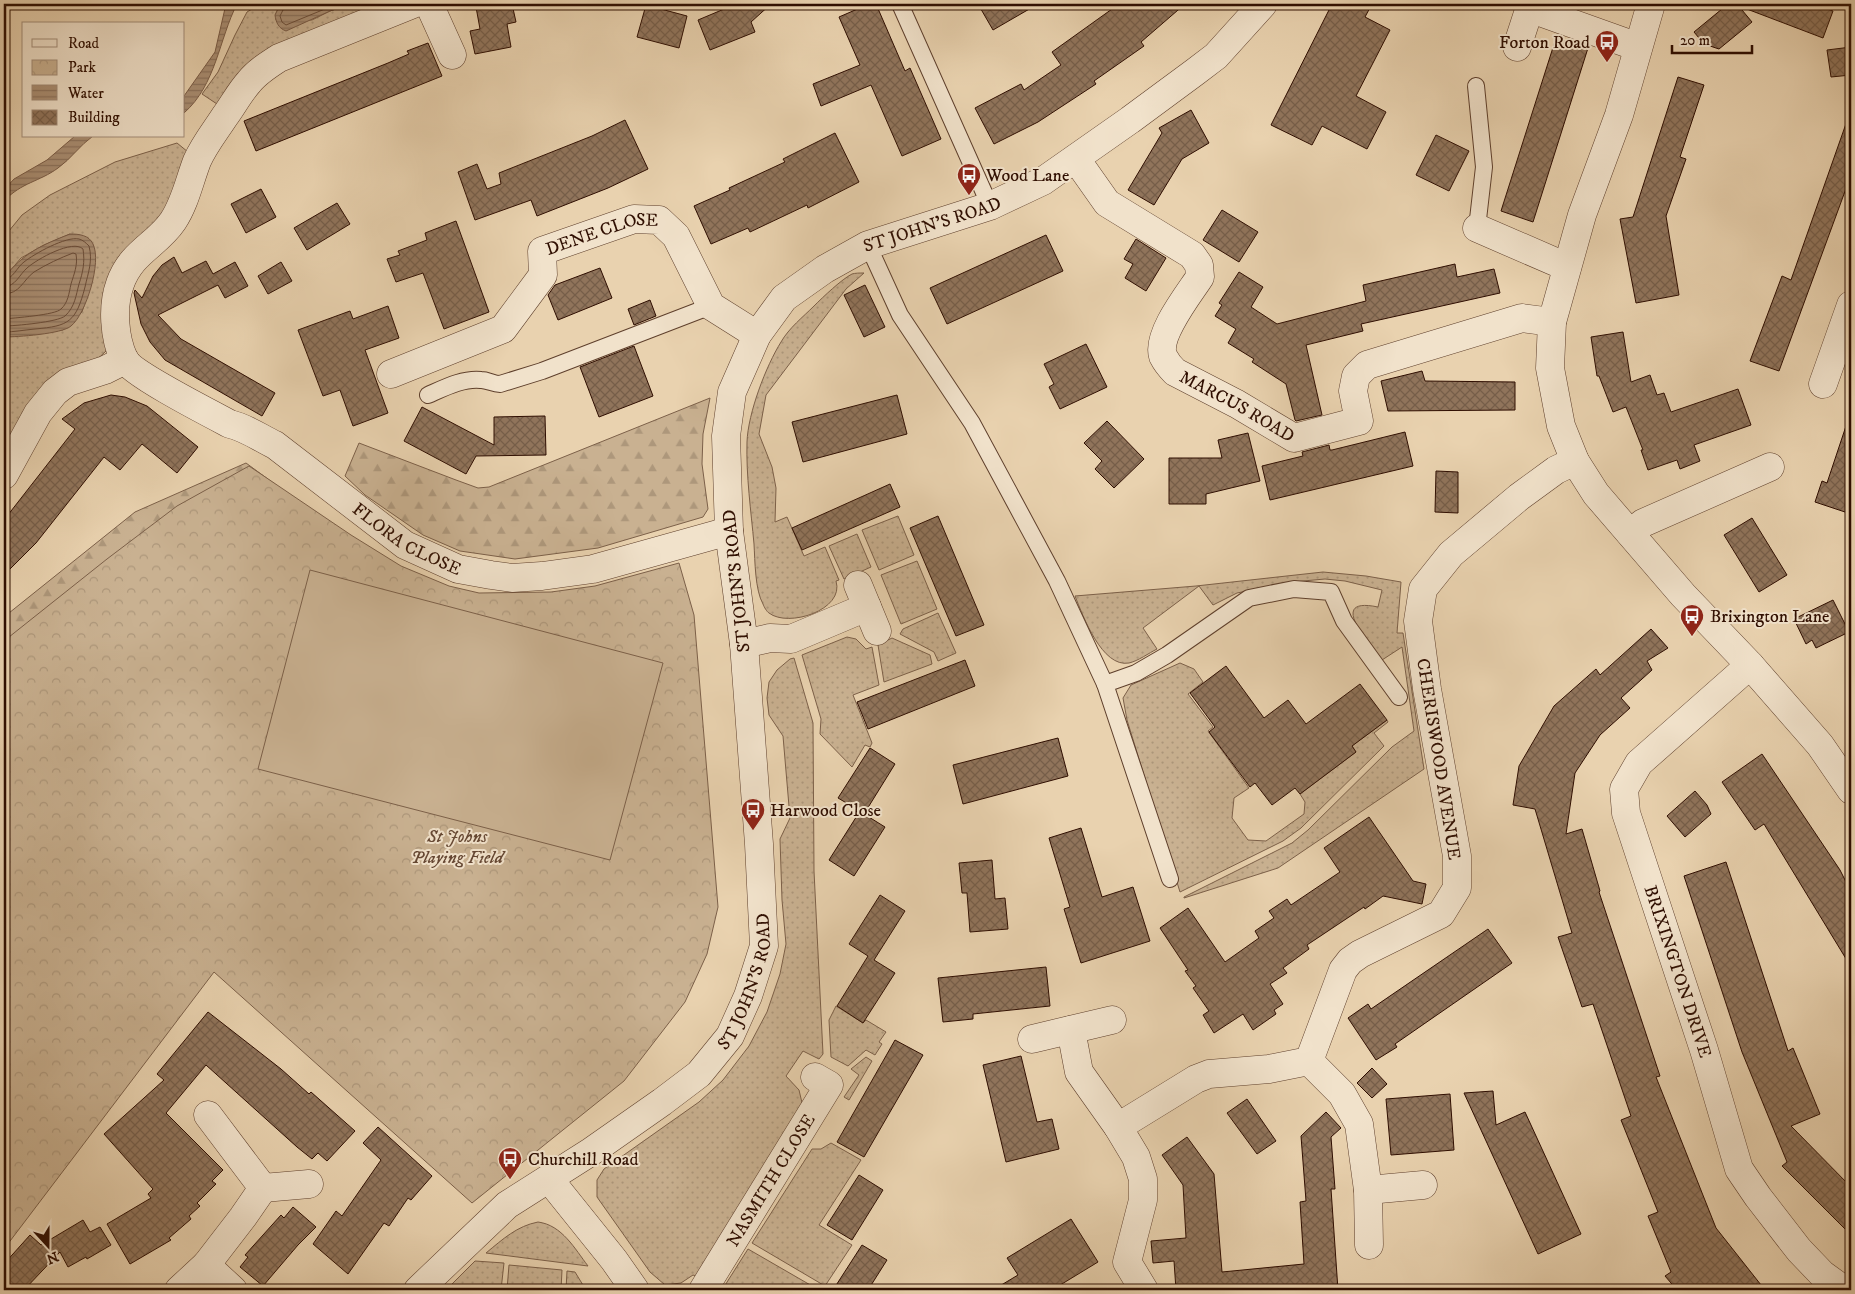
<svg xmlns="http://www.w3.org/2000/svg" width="1855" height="1294" viewBox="0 0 1855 1294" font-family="'IM FELL DW Pica',serif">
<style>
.grass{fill:url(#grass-dots);stroke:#7c6049}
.forest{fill:url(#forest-firs);stroke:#7c6049}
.park{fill:url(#park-crowns);stroke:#7c6049}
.pitch{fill:#c9b191;stroke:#7c6049}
.water{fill:url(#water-rules);stroke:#795b46}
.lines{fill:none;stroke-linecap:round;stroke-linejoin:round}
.shore{stroke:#6c4e3a;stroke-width:1}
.building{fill:url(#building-cross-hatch);stroke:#2f0e01}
.service-casing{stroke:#5e3f2c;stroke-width:18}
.minor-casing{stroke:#5e3f2c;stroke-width:29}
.tertiary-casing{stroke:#5e3f2c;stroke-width:29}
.service{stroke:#f1e2cb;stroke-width:16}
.minor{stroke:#f1e2cb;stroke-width:28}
.tertiary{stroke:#f1e2cb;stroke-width:28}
.labels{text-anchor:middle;stroke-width:4;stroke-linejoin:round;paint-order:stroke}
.poi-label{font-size:18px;fill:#2f0e01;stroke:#f1e2cb;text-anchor:start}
.street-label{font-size:18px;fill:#2f0e01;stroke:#f1e2cb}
.park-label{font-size:18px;font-style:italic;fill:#654733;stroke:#f1e2cb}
</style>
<defs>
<pattern id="grass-dots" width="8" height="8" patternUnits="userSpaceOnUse" patternTransform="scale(1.25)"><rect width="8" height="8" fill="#c9b191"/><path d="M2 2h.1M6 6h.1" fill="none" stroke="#ad977b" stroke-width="1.8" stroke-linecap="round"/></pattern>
<pattern id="forest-firs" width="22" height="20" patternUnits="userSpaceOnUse" patternTransform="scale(1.25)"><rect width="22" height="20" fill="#c9b191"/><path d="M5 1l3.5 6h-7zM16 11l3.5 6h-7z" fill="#ad977b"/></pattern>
<pattern id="park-crowns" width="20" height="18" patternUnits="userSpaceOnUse" patternTransform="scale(1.25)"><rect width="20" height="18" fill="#c9b191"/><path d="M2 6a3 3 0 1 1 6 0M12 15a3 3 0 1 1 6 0" fill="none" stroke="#ad977b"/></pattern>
<pattern id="water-rules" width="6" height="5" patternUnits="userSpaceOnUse" patternTransform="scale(1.25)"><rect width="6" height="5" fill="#aa8f74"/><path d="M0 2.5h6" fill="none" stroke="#8b735d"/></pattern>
<pattern id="building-cross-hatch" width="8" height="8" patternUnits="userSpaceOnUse" patternTransform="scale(1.25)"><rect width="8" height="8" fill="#90745b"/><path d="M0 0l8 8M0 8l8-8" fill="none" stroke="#765e49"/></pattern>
</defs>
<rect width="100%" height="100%" fill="#e9d2af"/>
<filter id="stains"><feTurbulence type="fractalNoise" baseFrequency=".004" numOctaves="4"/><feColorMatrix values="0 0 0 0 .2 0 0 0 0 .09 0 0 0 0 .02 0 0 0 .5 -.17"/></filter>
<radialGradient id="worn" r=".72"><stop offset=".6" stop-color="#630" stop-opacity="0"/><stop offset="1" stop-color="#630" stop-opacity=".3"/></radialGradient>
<!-- grass -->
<g class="grass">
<path d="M260,4H284C277,8 275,13 276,20H312L330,11L351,4H381L220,106L202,94L218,72L235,35L247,12Z"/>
<path d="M177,143L188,152L171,202L109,341L106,351L6,446L4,445V337L63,330L82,312L90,287L70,234L44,245L21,258L4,278V237L22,215L50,195L115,162Z"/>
<path d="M864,273L846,289L766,395L759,434L772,467L776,488L775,522L787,517L804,556L825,547L839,580L836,581C845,610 788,628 769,613C767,612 764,607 763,604C755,590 755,561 754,544C751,511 746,476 747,442C748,413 766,366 781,342C789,328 803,317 814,306C823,297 842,279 852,274C855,273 860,273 864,273Z"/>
<path d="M898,516L914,555L879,570L862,530Z"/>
<path d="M857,534L871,567L844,579L829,546Z"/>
<path d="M917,561L937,609L901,624L881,575Z"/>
<path d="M1323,572L1366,576L1401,582L1397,633H1403L1424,769L1278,868L1184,898V897L1292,843L1308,830L1392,747L1414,731L1402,647L1382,660C1371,645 1325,596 1378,607L1382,590L1345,581L1325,579L1292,582L1237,593L1213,605L1199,586L1143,628L1157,649C1149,653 1138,661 1129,663C1102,668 1083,616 1075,596L1196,586Z"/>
<path d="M938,613L956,653L938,661L934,652L900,634L903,629Z"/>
<path d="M847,637L856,639L866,649L872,647L879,685L853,695L872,743L870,747L865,745L852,767L820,734L821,719L802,655Z"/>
<path d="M892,638L930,655L932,664L884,682L878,645Z"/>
<path d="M794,658L813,723L814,871L823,1054L819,1059L803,1051L786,1076L799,1090L803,1107L698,1277L693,1275L681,1283L665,1285L650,1272L597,1197V1180L604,1169L699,1102L723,1080L749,1046L767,1012L780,974L786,944L782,900L780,839L790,818L783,736L769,715L767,698L769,682L777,670L790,659Z"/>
<path d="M1180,663L1194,669L1203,682L1188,694L1213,727L1208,731L1249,788L1234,798L1232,818L1248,840L1266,841L1304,814L1305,802L1300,794L1356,752L1352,746L1387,720L1388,722L1374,733L1384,746L1301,828L1283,841L1180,892L1127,720L1123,698L1131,685Z"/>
<path d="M836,1006L863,1023L866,1020L886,1032L879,1042L882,1044L875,1055L866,1050L848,1066L831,1057L829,1020Z"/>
<path d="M866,1057L872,1061L849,1100L844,1097L859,1075L851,1069Z"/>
<path d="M831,1143L861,1160L819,1225L852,1245L825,1286L752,1243L812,1149H821Z"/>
<path d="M538,1222C562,1225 575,1249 588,1266L486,1253C503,1239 517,1226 538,1222Z"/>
<path d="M748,1249L819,1290H722Z"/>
<path d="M475,1261L504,1263L501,1290H446Z"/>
<path d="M509,1265L562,1270L561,1290H507Z"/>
<path d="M567,1271L575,1272L586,1290H566Z"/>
</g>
<!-- forest -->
<g class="forest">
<path d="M710,398L703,434L702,464L708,509L703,517L598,548L515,559L460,551L423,535L365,495L345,476L359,443L456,480L478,488L489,487Z"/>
<path d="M246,463L276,485L4,872V617L135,512Z"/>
</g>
<!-- park -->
<path class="park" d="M249,466L351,535L401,566L449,586L479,593L551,592L595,586L679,563L694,615L718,907L707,954L685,1002L624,1081L472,1203L214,972L4,1249V641L107,559L177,506Z"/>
<!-- pitch -->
<path class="pitch" d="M310,570L663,663L610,860L258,769Z"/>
<!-- water -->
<g class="water">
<path d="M226,4H237C219,39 216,85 184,113V96L215,52Z"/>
<path d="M284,4H351L330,11L286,31C278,28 276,22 275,15L279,7Z"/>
<path d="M75,136H93C80,145 71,159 58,168C39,182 22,182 4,201V190L14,179L47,160Z"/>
<path d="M70,234C79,234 89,235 93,244C102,262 86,314 71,326C62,334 17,337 4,337V278C23,253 42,245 70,234Z"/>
</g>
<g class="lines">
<!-- shore -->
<g class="shore">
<path d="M286,4L280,16L282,22L286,25L337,4"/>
<path d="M4,280C13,279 17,267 24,262C34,254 66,236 79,239C83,240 86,243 89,246C93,261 88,273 85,287C76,322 69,326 35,329C24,330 14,332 4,332"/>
<path d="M4,287C16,286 19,275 27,268C37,259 73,239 83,249C85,262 83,272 79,284C76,295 75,307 65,316C58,322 15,326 4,326"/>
<path d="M4,294C20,294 23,280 34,272C47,264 60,258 73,253L76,254C78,265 74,274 71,284C69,293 68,303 61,309C56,315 13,318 4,319"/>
</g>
</g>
<!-- building -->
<g class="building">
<path d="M490,4H512L516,22L507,24L511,47L475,54L470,31L480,29L476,7Z"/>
<path d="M736,4H771L751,22L755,32L710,50L698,20Z"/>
<path d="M869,4H876L905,71L910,68L941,139L902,156L871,85L821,106L813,84L860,65L839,17Z"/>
<path d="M978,4H1038L993,30Z"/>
<path d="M1119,4H1185L1141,42L1144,46L1094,81L1096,84L1038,122L994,144L975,108L1021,84L1024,90L1061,65L1052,52Z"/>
<path d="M1332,4H1372L1365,17L1390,30L1356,96L1386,112L1367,149L1322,126L1312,145L1271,125Z"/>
<path d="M1728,4H1737L1752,22L1719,49L1704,44L1694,32Z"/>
<path d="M1739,4H1815L1833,11L1823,38L1739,6Z"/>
<path d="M646,5L687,16L679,48L637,37Z"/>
<path d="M1556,38L1588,48L1533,222L1501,211Z"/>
<path d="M428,43L442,76L256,151L244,121L388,63L409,54L407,51Z"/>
<path d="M1851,47V75L1831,77L1827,50Z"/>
<path d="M1678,77L1704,85L1680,157L1686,159L1666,216L1679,295L1636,303L1620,219L1633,217Z"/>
<path d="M1191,110L1209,143L1182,159L1154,205L1128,190L1162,133L1159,128Z"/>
<path d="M1848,118H1851V175L1779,371L1750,361L1782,276L1791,280Z"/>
<path d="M625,120L648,169L608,188L537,216L531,200L475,220L458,172L477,164L487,189L501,184L499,173L592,136Z"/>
<path d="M835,133L859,182L808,208L807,205L750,232L748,228L711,244L694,206L730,190L729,188L785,162L783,159Z"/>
<path d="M1436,135L1469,151L1449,191L1416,175Z"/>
<path d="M261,189L276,217L246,233L231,204Z"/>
<path d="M337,203L350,224L307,250L294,228Z"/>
<path d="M1222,210L1258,232L1239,262L1203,240Z"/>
<path d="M456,221L489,312L444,329L423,273L396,282L387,259L400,255L398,251L427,240L425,233Z"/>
<path d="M1046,235L1063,271L947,324L930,288Z"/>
<path d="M1136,239L1166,258L1146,291L1125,278L1133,264L1124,259Z"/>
<path d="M174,257L182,273L206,261L213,274L235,262L248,286L225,298L218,285L158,315L181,339L275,393L262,416L165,360L150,342L141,324L134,293L135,290L142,298L153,276L162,265Z"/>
<path d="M281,262L292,281L268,294L258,276Z"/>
<path d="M1455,264L1457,277L1494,269L1500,293L1361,324L1363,331L1306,345L1322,415L1296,421L1295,420L1286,384L1252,362L1254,359L1228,343L1236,329L1215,316L1222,305L1219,303L1239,272L1263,287L1251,307L1277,324L1366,301L1363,285Z"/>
<path d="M600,268L612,298L558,320L548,295L555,285Z"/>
<path d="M865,285L885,327L864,337L844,295Z"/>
<path d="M650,300L656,316L634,325L628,309Z"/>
<path d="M388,306L399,338L365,350L388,413L353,426L340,390L323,396L298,330L350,311L353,319Z"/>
<path d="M1623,332L1631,382L1650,375L1657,395L1664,393L1671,412L1738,389L1751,425L1694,445L1700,461L1680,469L1677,460L1648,470L1641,450H1643L1626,407L1613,412L1599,376H1597L1591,337Z"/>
<path d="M1086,344L1107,387L1060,409L1049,387L1054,384L1044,364Z"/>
<path d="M634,346L653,396L599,417L580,367Z"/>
<path d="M1422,371L1425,381L1515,382V410L1388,411L1381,381Z"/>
<path d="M111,395L125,397L147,406L198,447L177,473L142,444L120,470L104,457L36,543L4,575V520L75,429L62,419L84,403Z"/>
<path d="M897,395L907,434L803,462L792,422Z"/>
<path d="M422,407L494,445V417L545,416L546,455L476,456L466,474L404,441Z"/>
<path d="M1107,421L1144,459L1114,488L1095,469L1102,461L1084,443Z"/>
<path d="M1847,423H1851V514L1815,502L1822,481L1827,483Z"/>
<path d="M1405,432L1413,466L1270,500L1262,466L1303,456L1302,452L1329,445L1330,450H1332Z"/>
<path d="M1248,433L1260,481L1206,494V504H1169V458H1222L1218,440Z"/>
<path d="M1436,471L1458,472V513L1435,512Z"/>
<path d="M890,484L900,507L802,550L792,528Z"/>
<path d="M938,516L984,625L956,636L910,528Z"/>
<path d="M1752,518L1787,575L1759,592L1724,535Z"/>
<path d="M1833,600L1849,632L1816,648L1812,640L1806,644L1794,619Z"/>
<path d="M1651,629L1668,648L1647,661L1652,670L1621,698L1630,708L1600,735L1575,773L1566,834L1582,829L1600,891L1599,892L1660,1076L1656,1077L1716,1228L1765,1290H1677L1665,1276L1671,1272L1648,1216L1658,1212L1621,1120L1631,1116L1593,1004L1582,1007L1558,937L1572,933L1535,809L1513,805L1519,766L1554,706L1596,669L1600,675Z"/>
<path d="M965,660L975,686L868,729L857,702Z"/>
<path d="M1226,666L1264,718L1288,700L1306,724L1360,684L1387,720L1352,746L1356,752L1300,794L1295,788L1272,805L1255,783L1250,787L1209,732L1215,727L1190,693Z"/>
<path d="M1058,738L1068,776L963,804L953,765Z"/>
<path d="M870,748L895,764L864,814L885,827L854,876L829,860L860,811L838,798Z"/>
<path d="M1762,754L1840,870L1851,892V967L1764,824L1755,830L1722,782Z"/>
<path d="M1695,791L1707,805L1711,814L1685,837L1667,816Z"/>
<path d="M1369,817L1413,881L1426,884L1422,904L1383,896L1365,909L1364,907L1307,945L1309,949L1283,968L1287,973L1270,984L1283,1004L1274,1010L1276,1014L1253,1030L1243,1014L1214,1033L1203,1015L1209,1011L1193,988L1196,986L1185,971L1188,970L1160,928L1188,908L1225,962L1259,938L1255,931L1274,918L1269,911L1287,899L1291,905L1340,872L1324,848Z"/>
<path d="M1081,828L1102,897L1133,887L1150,941L1081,963L1064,909L1070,907L1049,838Z"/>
<path d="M992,860L995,899L1005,898L1008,929L970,932L967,893H962L959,863Z"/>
<path d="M1726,862L1788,1051L1793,1048L1820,1114L1791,1126L1851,1187V1235L1782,1166L1787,1162L1742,1052L1684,876Z"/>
<path d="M880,895L905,911L874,960L895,973L863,1023L837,1006L868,956L849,944Z"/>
<path d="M1488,929L1512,963L1395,1044L1397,1047L1376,1060L1348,1018L1368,1004L1371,1009Z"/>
<path d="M1046,967L1050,1006L973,1014V1019L943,1022L938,978Z"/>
<path d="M208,1012L281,1069L309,1094L311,1092L355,1131L327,1161L318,1153L312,1159L297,1147L206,1065L166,1113L223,1170L212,1181L216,1184L197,1203L200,1206L189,1216L191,1219L169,1238L171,1240L130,1264L107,1224L151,1198L148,1194L153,1189L104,1134L164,1080L157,1074Z"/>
<path d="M895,1040L923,1055L864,1157L837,1142Z"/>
<path d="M1021,1056L1037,1122L1052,1119L1059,1149L1006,1162L983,1065Z"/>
<path d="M1372,1068L1387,1084L1372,1098L1357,1083Z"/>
<path d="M1493,1091L1496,1125L1525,1112L1581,1234L1538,1254L1464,1093Z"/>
<path d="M1450,1094L1454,1150L1391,1155L1386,1099Z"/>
<path d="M1247,1099L1276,1141L1257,1154L1227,1113Z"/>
<path d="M1326,1112L1341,1128L1331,1137L1335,1189H1331L1338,1290H1176L1174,1261L1153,1263L1151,1241L1186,1238L1183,1185L1162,1155L1187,1137L1214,1174L1222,1272L1304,1264L1300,1202L1306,1201L1301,1136Z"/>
<path d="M378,1127L432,1176L411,1200L408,1198L389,1226L384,1223L348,1274L313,1244L336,1211L342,1216L381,1160L363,1143Z"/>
<path d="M859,1175L883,1190L852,1240L827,1225Z"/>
<path d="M293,1207L316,1227L298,1245L263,1286L240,1267L248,1257L245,1255L281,1215L284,1218Z"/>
<path d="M1071,1219L1098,1262L1052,1290H993L1018,1275L1007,1258Z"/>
<path d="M83,1220L90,1232L100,1227L111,1245L87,1259L86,1257L68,1267L60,1252L24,1290H4V1264L30,1235L41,1245Z"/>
<path d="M862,1245L887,1260L868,1290H833Z"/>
</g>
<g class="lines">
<!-- service casing -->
<g class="service-casing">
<g id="service">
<path d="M900,4L990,206"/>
<path d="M1476,86L1484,167L1477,228"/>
<path d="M868,245L900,315L972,423L1057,581L1105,684L1136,673L1167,655L1249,598L1294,589L1331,592L1344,621L1399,697"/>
<path d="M428,395C444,388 463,378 481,380C488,380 493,384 500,384L542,371L711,306"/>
<path d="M1105,684L1170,879"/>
</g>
</g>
<!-- minor casing -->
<g class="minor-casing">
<g id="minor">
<path id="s1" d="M413,4L279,58C268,65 257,72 249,82C240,92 233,105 225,116C216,130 204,145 197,161C189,182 185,203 173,221C157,245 131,252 120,284C112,306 114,337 124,359C131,373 211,414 230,424C247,428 260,438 275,445L405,545L458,569L491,575L512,578L542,576L593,569L729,531"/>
<path d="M429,4L452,55"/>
<path d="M1529,8L1638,47"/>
<path d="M1517,47L1531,4"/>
<path id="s2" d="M1076,159L1107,203L1192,255L1199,265L1200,277C1189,294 1156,335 1163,356C1166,362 1170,367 1175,372L1237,404L1294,438L1359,421L1353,391L1356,376L1367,365L1522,318L1552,322"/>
<path d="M1477,228L1567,267"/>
<path id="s3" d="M391,374L503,329L543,275L542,251L634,219L659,220L676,236L711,306L757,335"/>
<path d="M1823,384L1851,305"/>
<path d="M4,475L38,413L55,392L68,382L105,370L125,360"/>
<path d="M1630,533L1643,523L1770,467"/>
<path d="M858,585L877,631"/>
<path d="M744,644L770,638L791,639L867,607"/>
<path id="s4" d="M1750,665L1639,763L1624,789L1626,813L1704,1050L1739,1169L1758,1197L1799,1250L1822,1274L1844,1290"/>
<path d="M1071,1030L1079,1072L1118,1127L1136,1157L1143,1179V1200L1127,1262L1144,1290"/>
<path d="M1032,1039L1112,1020"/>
<path d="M1309,1061L1342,1094L1359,1124L1368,1190L1369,1245"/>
<path d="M208,1115L263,1188L243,1217L206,1265L233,1290"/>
<path d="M1118,1127L1196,1079L1209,1074L1269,1069L1309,1061L1343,970L1350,961L1360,954L1441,914L1457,888V856L1427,689L1418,621L1423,589L1451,554L1519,497L1556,470L1575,461"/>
<path d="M549,1179L614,1260L635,1290"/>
<path d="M263,1188L309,1184"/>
<path d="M1368,1190L1423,1185"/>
<path d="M179,1290L206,1265"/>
<path id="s5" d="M703,1290L829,1085L815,1077"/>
</g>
</g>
<!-- tertiary casing -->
<g class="tertiary-casing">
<g id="tertiary">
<path d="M1651,4L1619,115L1582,215L1552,322L1550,368L1561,426L1575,461L1596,494L1683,595L1750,665L1820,745L1851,790"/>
<path id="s6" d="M418,1290L507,1205L592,1151L662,1102L699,1074L730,1036L748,996L764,946L759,844L744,644L729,531L726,436L732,392L757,335L784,298L825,269L868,245L990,206L1043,181L1130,120L1195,72L1216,56L1263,4"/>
</g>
</g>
<!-- service -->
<use href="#service" class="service"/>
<!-- minor -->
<use href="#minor" class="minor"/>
<!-- tertiary -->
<use href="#tertiary" class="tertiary"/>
</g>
<!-- icons -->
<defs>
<g id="bus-pin" transform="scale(1.25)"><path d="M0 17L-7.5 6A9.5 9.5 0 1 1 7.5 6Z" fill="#8f2418" stroke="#f1e2cb"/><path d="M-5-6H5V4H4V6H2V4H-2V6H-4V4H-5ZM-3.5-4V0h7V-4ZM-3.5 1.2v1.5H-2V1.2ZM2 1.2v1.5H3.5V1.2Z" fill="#fff"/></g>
</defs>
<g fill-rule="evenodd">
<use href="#bus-pin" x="1607" y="42"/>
<use href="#bus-pin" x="969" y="175"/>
<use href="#bus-pin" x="1692" y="616"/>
<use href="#bus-pin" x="753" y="810"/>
<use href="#bus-pin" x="510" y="1159"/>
</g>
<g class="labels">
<!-- poi labels -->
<g class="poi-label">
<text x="1590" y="48" text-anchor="end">Forton Road</text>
<text x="986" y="181">Wood Lane</text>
<text x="1710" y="622">Brixington Lane</text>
<text x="770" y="816">Harwood Close</text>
<text x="528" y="1165">Churchill Road</text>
</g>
<!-- street labels -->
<g class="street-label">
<text dy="6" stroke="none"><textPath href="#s6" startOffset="1332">ST JOHN'S ROAD</textPath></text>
<text dy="6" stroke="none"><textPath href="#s3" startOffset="275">DENE CLOSE</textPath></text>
<text dy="6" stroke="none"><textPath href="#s2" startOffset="358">MARCUS ROAD</textPath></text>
<text dy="6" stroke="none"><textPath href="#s1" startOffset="840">FLORA CLOSE</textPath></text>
<text transform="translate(736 581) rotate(-96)" y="6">ST JOHN'S ROAD</text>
<text transform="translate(1439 759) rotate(81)" y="6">CHERISWOOD AVENUE</text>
<text dy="6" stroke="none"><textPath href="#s4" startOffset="369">BRIXINGTON DRIVE</textPath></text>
<text dy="6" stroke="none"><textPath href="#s6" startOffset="462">ST JOHN'S ROAD</textPath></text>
<text dy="6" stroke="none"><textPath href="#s5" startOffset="129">NASMITH CLOSE</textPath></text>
</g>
<!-- park labels -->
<g class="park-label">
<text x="457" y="842">St Johns<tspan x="457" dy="21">Playing Field</tspan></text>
</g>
</g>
<!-- margin -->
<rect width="1855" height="1294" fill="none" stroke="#e9d2af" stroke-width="20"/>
<rect x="5" y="5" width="1845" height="1284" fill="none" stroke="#2f0e01" stroke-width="2.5"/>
<rect x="10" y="10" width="1835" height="1274" fill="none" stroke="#2f0e01"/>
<!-- legend -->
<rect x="22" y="22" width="162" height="115" fill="#f1e2cb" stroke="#a38d7a"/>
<rect x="32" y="39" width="25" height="8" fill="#f1e2cb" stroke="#a38d7a"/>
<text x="68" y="48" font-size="15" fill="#2f0e01">Road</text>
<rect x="32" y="60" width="25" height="15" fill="url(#park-crowns)" stroke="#a38d7a"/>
<text x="68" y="72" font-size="15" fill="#2f0e01">Park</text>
<rect x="32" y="85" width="25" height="15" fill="url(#water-rules)" stroke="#a38d7a"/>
<text x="68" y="98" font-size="15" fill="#2f0e01">Water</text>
<rect x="32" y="110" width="25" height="15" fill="url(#building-cross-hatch)" stroke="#a38d7a"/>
<text x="68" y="122" font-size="15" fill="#2f0e01">Building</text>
<!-- north arrow -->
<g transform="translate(48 1246) rotate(159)" stroke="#f1e2cb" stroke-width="4" paint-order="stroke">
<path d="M0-4L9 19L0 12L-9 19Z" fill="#2f0e01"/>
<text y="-8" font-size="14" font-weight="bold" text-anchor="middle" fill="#2f0e01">N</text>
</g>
<!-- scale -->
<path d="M1672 45v8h80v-8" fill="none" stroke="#2f0e01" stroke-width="2.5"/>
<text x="1680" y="45" font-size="15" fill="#2f0e01" stroke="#f1e2cb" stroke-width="4" paint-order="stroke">20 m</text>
<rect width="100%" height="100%" filter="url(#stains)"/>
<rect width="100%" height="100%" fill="url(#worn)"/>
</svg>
